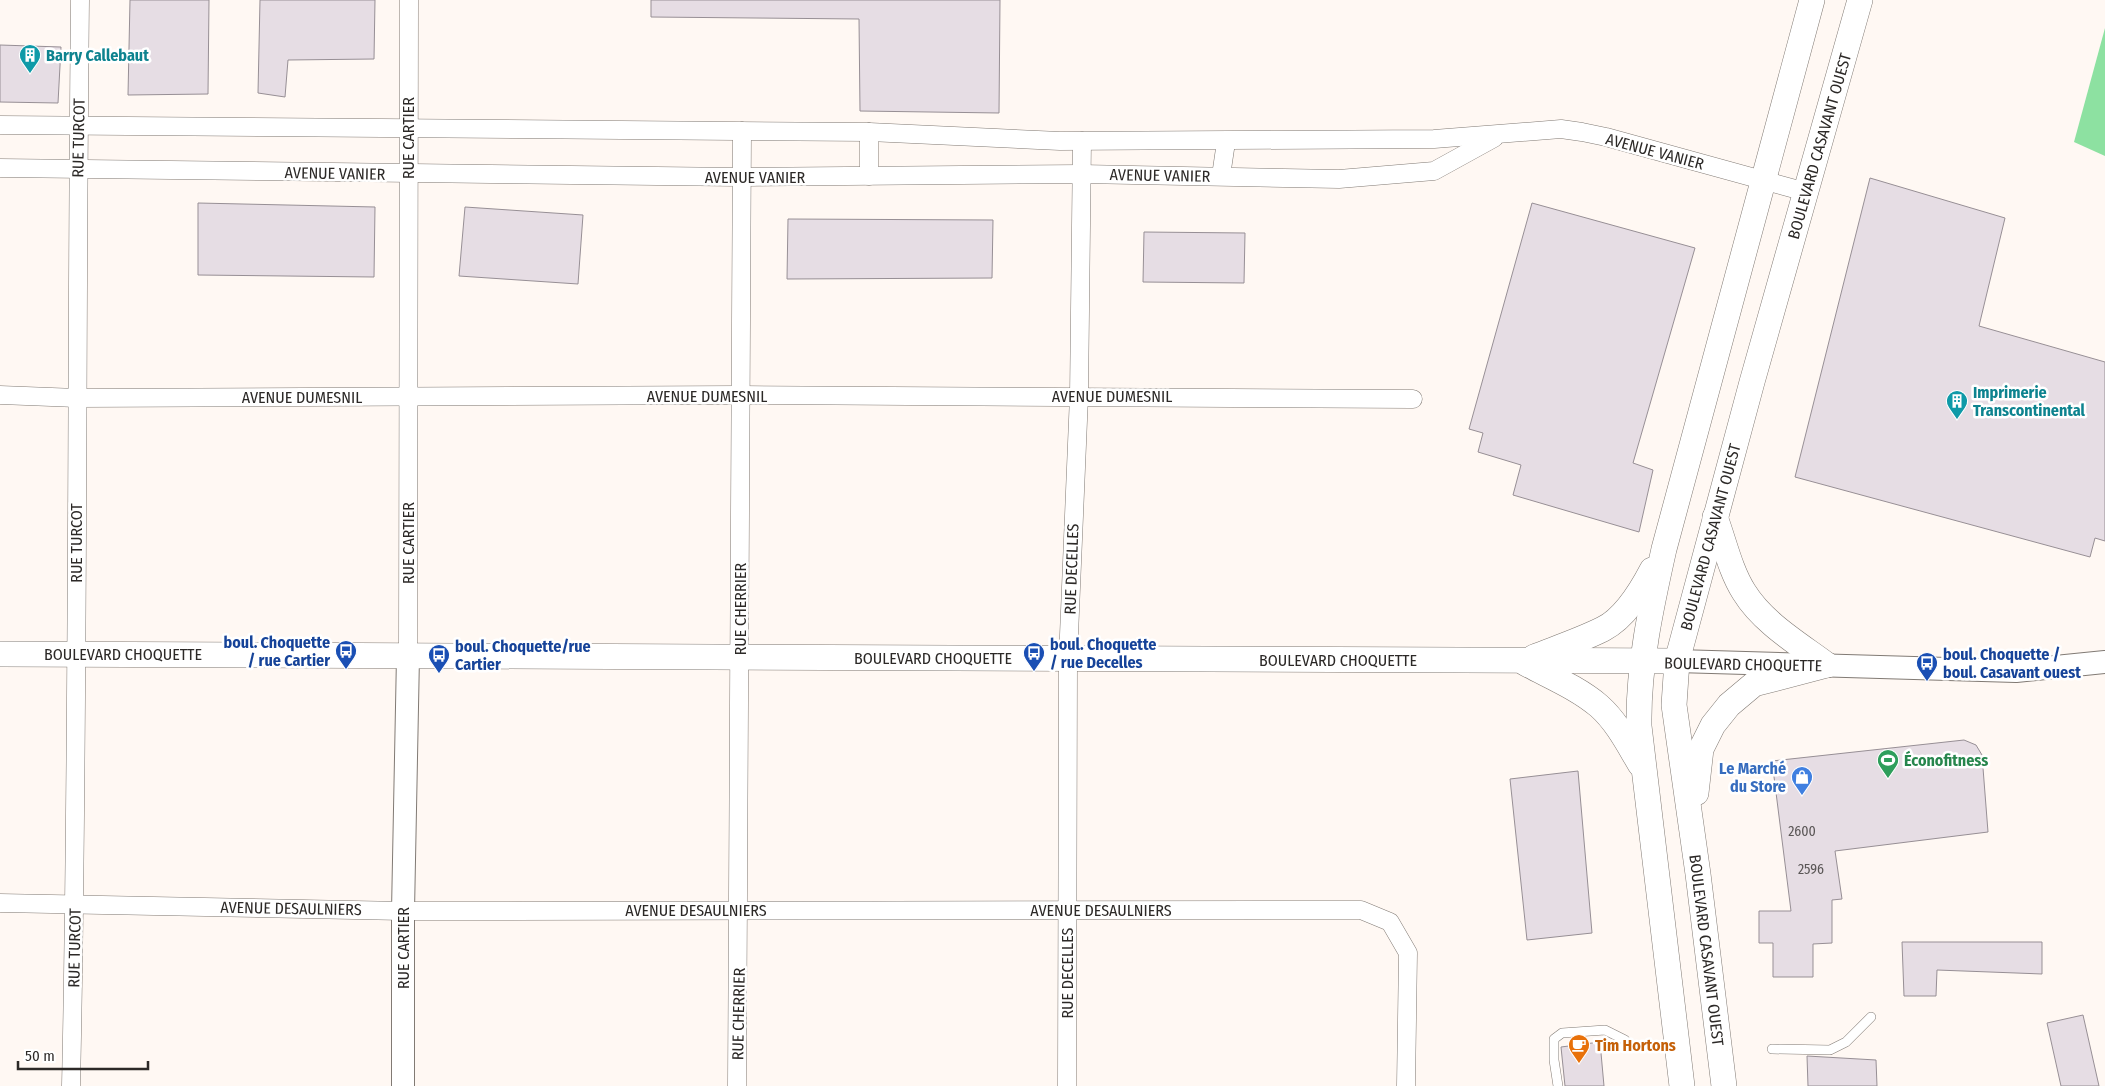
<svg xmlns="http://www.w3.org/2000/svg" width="2105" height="1086" viewBox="0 0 2105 1086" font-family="'Fira Sans Condensed',sans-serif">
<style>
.forest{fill:#8de1a1}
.building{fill:#e6dde4;stroke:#978f95}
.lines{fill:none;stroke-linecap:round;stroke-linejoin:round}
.service-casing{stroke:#817a74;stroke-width:10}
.minor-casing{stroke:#817a74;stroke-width:19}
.tertiary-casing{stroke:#817a74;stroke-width:24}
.secondary-casing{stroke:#817a74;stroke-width:26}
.service{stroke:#fff;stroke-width:9}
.minor{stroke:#fff;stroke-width:18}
.tertiary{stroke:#fff;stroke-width:22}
.secondary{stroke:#fff;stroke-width:25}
.labels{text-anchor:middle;stroke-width:5;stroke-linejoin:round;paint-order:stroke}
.number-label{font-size:14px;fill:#5a5656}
.culture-label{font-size:16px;font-weight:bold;fill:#0d838f;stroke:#fff;text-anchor:start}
.street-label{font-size:16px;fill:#2c2927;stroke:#fff}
.transit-label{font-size:16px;font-weight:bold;fill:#164399;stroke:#fff;text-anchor:start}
.leisure-label{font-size:16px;font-weight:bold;fill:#27864d;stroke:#fff;text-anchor:start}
.shop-label{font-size:16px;font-weight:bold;fill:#366cbe;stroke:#fff;text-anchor:end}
.food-label{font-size:16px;font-weight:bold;fill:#c56008;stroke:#fff;text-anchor:start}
</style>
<rect width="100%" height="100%" fill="#fff8f3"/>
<!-- forest -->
<path class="forest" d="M2105,28V156L2074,142Z"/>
<!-- building -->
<g class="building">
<path d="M130,0H209L208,94L128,95Z"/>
<path d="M260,0H375L374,59L288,60L285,97L258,93Z"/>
<path d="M651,0H1000L999,113L860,111L859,19L651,17Z"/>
<path d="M0,45L61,47L58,103L0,102Z"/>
<path d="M1870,178L2005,218L1979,326L2105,362V541L2095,538L2090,557L1795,477Z"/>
<path d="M198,203L375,207L374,277L198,275Z"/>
<path d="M1532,203L1695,248L1633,463L1653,470L1639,532L1513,495L1521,465L1478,452L1483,433L1469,429Z"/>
<path d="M465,207L583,215L578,284L459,276Z"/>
<path d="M788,219L993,220L992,278L787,279Z"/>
<path d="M1144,232L1245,233L1244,283L1143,282Z"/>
<path d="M1964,740L1976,745L1982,755L1988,832L1835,851L1842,899L1832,900V943L1813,944V977H1773V943H1759V911H1791L1772,761Z"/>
<path d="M1578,771L1592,933L1527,940L1510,779Z"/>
<path d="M1902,942H2042V974L1937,970L1936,996H1904Z"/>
<path d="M2083,1015L2099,1086H2061L2047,1023Z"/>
<path d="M1600,1042L1604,1086H1565L1561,1047Z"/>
<path d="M1807,1056L1876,1060L1877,1086H1808Z"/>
</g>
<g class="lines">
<!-- service casing -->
<g class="service-casing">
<g id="service">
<path d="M1772,1049L1830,1050L1846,1042L1871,1017"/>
<path d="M1558,1086L1554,1060V1039L1562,1033L1605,1030L1625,1040"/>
</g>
</g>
<!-- minor casing -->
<g class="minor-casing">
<g id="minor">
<path d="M0,125L869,132L1060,141L1434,139L1561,129L1582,132L1606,137L1806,192"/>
<path d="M869,132V176"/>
<path d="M0,168L741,177L1082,174L1339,179L1434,171L1494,138"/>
<path d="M1221,176L1226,142"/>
<path d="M0,395L77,398L741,395L1413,399"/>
<path d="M408,656L409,0"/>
<path d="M0,903L403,911L1361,910L1390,922L1408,953L1406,1086"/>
<path d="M71,1086C79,724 76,362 80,0"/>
<path d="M737,1086L742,131"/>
<path d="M1067,1086L1068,659L1079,396L1082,141"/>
</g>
</g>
<!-- tertiary casing -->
<g class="tertiary-casing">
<g id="tertiary">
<path d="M1677,661L2016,671L2105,662"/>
<path d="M403,1086V911L408,656"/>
</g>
</g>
<!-- secondary casing -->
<g class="secondary-casing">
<g id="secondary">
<path d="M1715,517C1724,541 1730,570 1744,592C1763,623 1799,644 1827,665"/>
<path d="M0,654L1677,661"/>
<path d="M1534,657C1557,648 1581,640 1603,629C1625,618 1641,591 1652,570"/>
<path d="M1525,663C1549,676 1578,688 1599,706C1617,722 1628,744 1640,764"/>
<path d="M1696,793L1701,749L1713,725L1729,705L1754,684L1827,665"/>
<path d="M1682,1086L1639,726C1638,667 1651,607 1664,549L1812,0"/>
<path d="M1724,1086L1698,874L1674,705L1677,661L1752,382L1860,0"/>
</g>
</g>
<!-- service -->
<use href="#service" class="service"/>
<!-- minor -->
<use href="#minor" class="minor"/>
<!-- tertiary -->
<use href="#tertiary" class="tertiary"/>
<!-- secondary -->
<use href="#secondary" class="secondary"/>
</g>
<!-- icons -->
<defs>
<g id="building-pin" transform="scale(1.125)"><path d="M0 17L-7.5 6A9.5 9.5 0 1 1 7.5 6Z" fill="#0f9aa8" stroke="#fff"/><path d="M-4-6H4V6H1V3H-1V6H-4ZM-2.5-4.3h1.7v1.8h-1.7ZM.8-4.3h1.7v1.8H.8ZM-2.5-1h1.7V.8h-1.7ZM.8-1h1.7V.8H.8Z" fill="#fff"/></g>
<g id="bus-pin" transform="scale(1.125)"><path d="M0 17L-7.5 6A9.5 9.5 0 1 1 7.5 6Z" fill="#1a4fb4" stroke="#fff"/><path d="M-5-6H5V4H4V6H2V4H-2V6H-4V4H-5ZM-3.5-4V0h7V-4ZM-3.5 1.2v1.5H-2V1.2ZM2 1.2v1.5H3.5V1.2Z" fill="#fff"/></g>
<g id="stadium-pin" transform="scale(1.125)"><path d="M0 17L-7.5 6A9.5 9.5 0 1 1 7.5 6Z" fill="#2e9e5b" stroke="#fff"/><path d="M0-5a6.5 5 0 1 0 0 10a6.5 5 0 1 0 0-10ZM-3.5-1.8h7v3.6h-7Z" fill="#fff"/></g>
<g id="shop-pin" transform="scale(1.125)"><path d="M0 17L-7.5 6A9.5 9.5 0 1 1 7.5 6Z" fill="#3f7fe0" stroke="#fff"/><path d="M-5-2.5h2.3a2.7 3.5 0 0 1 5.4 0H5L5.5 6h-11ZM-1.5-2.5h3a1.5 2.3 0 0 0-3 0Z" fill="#fff"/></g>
<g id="cafe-pin" transform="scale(1.125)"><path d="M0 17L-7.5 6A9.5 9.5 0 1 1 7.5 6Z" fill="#e8710a" stroke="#fff"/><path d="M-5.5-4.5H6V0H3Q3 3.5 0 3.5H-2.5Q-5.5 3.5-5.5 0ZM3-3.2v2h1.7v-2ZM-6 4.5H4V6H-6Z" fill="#fff"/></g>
</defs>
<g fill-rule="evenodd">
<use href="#building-pin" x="30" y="55"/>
<use href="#building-pin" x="1957" y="401"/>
<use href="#bus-pin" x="346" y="651"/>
<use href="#bus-pin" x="1034" y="653"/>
<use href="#bus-pin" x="439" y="655"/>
<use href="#bus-pin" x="1927" y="663"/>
<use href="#stadium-pin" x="1888" y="760"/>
<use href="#shop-pin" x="1802" y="777"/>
<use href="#cafe-pin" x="1579" y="1045"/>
</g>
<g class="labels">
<!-- number labels -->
<g class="number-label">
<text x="1802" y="836">2600</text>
<text x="1811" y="874">2596</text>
</g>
<!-- culture labels -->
<g class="culture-label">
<text x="46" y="61">Barry Callebaut</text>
<text x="1973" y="398">Imprimerie<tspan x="1973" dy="18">Transcontinental</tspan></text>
</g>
<!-- street labels -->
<g class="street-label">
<text transform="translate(78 138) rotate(-89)" y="6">RUE TURCOT</text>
<text transform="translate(408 138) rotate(-90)" y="6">RUE CARTIER</text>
<text transform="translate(1819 146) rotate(-74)" y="6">BOULEVARD CASAVANT OUEST</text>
<text transform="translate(1655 151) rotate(15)" y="6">AVENUE VANIER</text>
<text transform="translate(335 173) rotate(1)" y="6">AVENUE VANIER</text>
<text transform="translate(1160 175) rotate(1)" y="6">AVENUE VANIER</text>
<text x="755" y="183">AVENUE VANIER</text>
<text x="707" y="402">AVENUE DUMESNIL</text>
<text x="1112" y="402">AVENUE DUMESNIL</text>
<text x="302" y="403">AVENUE DUMESNIL</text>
<text transform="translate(1710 537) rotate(-75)" y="6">BOULEVARD CASAVANT OUEST</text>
<text transform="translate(76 543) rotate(-90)" y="6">RUE TURCOT</text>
<text transform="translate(408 543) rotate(-90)" y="6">RUE CARTIER</text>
<text transform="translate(1071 569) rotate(-88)" y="6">RUE DECELLES</text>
<text transform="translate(740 609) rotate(-90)" y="6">RUE CHERRIER</text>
<text x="123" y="660">BOULEVARD CHOQUETTE</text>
<text x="933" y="664">BOULEVARD CHOQUETTE</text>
<text x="1338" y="666">BOULEVARD CHOQUETTE</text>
<text transform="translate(1743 664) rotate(1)" y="6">BOULEVARD CHOQUETTE</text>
<text transform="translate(291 908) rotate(1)" y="6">AVENUE DESAULNIERS</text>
<text x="696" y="916">AVENUE DESAULNIERS</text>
<text x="1101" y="916">AVENUE DESAULNIERS</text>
<text transform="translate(74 948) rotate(-89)" y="6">RUE TURCOT</text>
<text transform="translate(403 948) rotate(-90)" y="6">RUE CARTIER</text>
<text transform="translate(1707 950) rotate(83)" y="6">BOULEVARD CASAVANT OUEST</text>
<text transform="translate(1067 973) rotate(-90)" y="6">RUE DECELLES</text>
<text transform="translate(738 1014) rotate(-89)" y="6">RUE CHERRIER</text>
</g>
<!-- transit labels -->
<g class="transit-label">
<text x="330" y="648" text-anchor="end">boul. Choquette<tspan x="330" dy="18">/ rue Cartier</tspan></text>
<text x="1050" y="650">boul. Choquette<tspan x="1050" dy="18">/ rue Decelles</tspan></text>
<text x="455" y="652">boul. Choquette/rue<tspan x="455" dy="18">Cartier</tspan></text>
<text x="1943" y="660">boul. Choquette /<tspan x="1943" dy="18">boul. Casavant ouest</tspan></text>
</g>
<!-- leisure labels -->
<g class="leisure-label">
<text x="1904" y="766">Éconofitness</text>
</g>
<!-- shop labels -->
<g class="shop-label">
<text x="1786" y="774">Le Marché<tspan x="1786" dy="18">du Store</tspan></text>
</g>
<!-- food labels -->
<g class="food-label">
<text x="1595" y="1051">Tim Hortons</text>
</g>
</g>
<!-- scale -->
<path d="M18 1061v8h130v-8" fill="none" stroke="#2c2927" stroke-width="2.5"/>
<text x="25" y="1061" font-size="15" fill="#2c2927" stroke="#ffffff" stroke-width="4" paint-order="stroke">50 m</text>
</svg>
